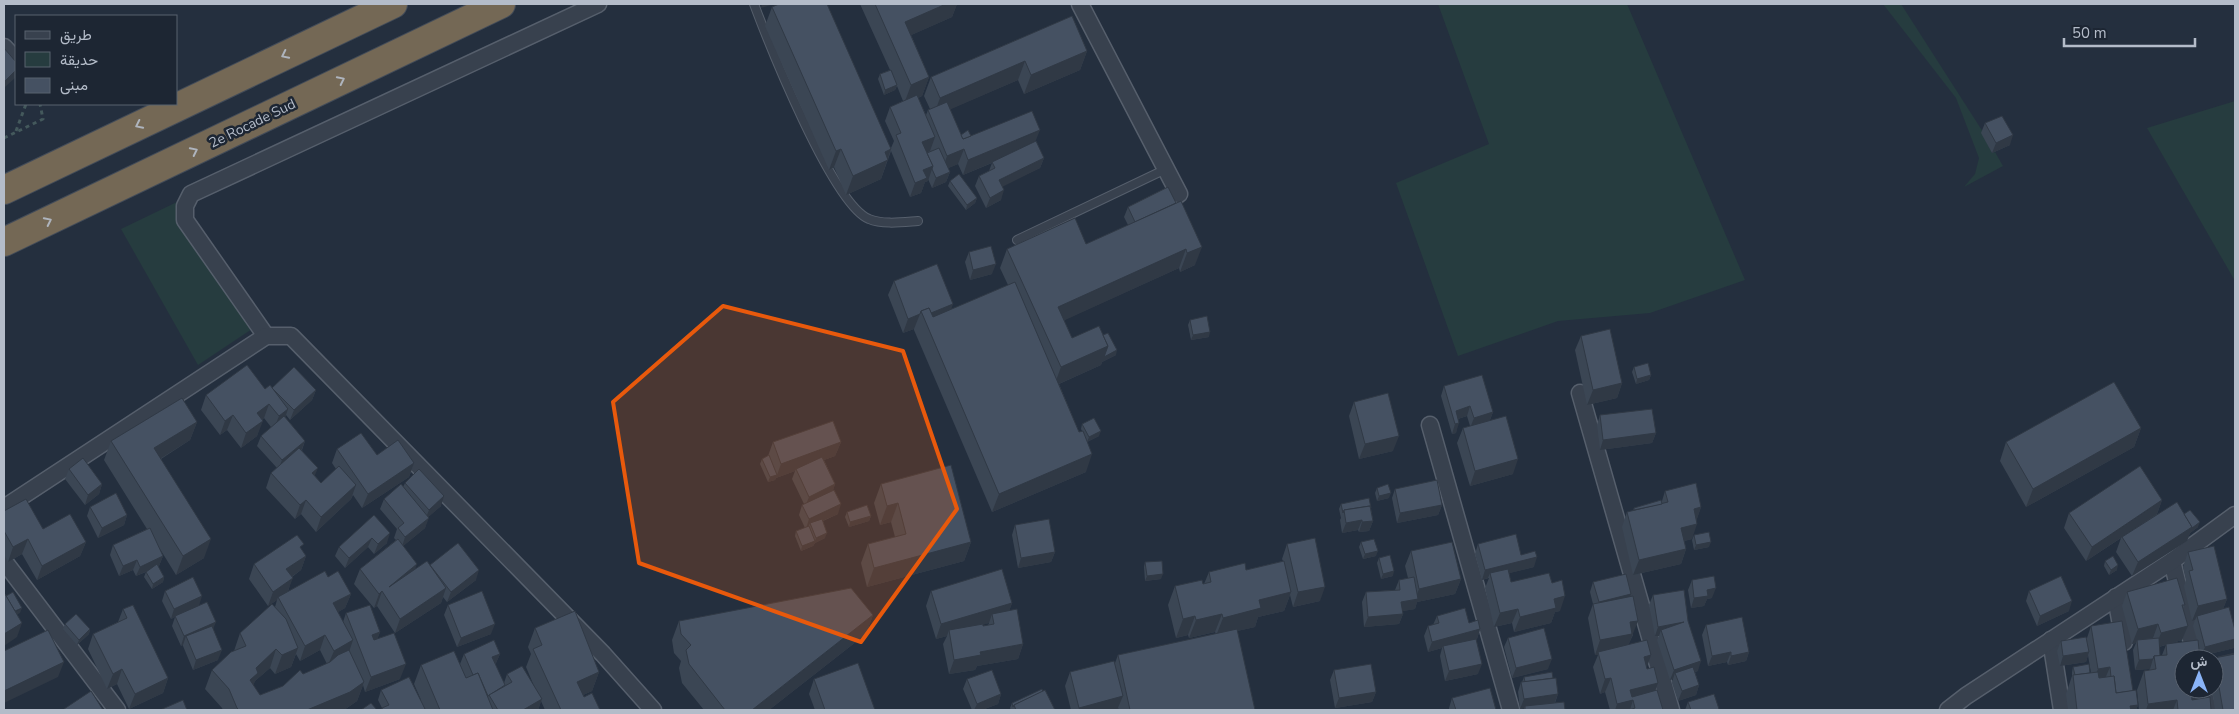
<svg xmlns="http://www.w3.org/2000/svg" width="2239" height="714" viewBox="0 0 2239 714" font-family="'Nunito Sans',Vazirmatn,sans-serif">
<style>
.green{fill:#263c3f}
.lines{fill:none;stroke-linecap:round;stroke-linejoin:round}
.service-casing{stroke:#565f6c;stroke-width:10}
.minor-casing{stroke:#565f6c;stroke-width:19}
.motorway-casing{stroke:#434c59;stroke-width:30}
.path{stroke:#44595c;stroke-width:3;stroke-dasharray:4 4;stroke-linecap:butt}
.service{stroke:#38414e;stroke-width:8}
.minor{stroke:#38414e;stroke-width:16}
.motorway{stroke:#746855;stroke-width:28}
.wall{fill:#3b4654;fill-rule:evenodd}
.shaded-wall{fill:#303945}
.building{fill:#455162;stroke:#303945}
.oneway{stroke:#aeb4bd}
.marked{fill:#e8590c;fill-opacity:0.2;stroke:#e8590c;stroke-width:4;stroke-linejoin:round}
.labels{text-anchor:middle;stroke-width:5;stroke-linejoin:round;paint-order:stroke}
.street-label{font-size:14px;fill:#b4bcc9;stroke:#1d2633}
</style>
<rect width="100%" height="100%" fill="#242f3e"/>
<!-- green -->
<g class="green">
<path d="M1438,4H1627L1745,280L1650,313L1558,321L1458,356L1396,183L1489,144Z"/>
<path d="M1883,4H1901L1983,132L1982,133L1992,153L1995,152L2003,166L1964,187L1975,174L1979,158L1956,98Z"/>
<path d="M2235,101V281L2147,128Z"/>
<path d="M179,201L178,225L252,329L198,365L121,229Z"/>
</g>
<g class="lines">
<!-- service casing -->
<g class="service-casing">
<g id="service">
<path d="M754,4C769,44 833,205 869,219C883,225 904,222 918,221"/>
<path d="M1017,240L1166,169"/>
</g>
</g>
<!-- minor casing -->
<g class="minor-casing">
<g id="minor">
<path d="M1080,4L1179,194"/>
<path d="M4,47L16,60"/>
<path d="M266,336L185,220V206L191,194L598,4"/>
<path d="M1580,393L1671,710"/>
<path d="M1430,425L1511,710"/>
<path d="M4,508L266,336H291L603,654L653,710"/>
<path d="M4,561L117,710"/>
<path d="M2172,561L2196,659"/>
<path d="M2116,597L2124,642"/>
<path d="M2051,640L2062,710"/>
<path d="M2203,689L2208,710"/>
<path d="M1948,710L1966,696L2172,561L2235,515"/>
</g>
</g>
<!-- motorway casing -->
<g class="motorway-casing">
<g id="motorway">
<path d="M4,190L393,4"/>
<path d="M4,242L501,4"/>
</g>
</g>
<!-- path -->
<g class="path">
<path d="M16,131L26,104"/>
<path d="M4,138L43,119L40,104"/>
</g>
<!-- service -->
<use href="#service" class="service"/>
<!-- minor -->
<use href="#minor" class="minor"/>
<!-- motorway -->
<use href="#motorway" class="motorway"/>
</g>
<!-- wall -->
<g class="wall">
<path d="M860,4H957L952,17L911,35L929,77L922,96L918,98L926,115L928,110L930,109L924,96L931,77L1072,16L1087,51L1080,70L1024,94L1018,80L950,109L961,135L1036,142L1044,158L1040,168L1002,186L1001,200L986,208L975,186L979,176L989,171L992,163L963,175L958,164L948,168L950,172L946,182L932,188L928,179V181L925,182L921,193L910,197L891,151L881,179L846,195L834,167L829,170L765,26L772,7L891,148L894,141L885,121L890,107L903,101L897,86L895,90L884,95L878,79L880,74L890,70Z"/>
<path d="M1985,123L2010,145L1992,153L1981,133Z"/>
<path d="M950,181L977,198L975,203L966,210L948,186Z"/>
<path d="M1168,187L1195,265L1180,272L1179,268L1064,320L1072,338L1103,335L1116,355L1102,362L1101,365L1059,384L1079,432L1082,431L1081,429L1082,424L1099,436L1087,442L1086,472L992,512L914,330V329L903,333L888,295L894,281L952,309L1008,285L1000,268L1007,249L1086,244L1128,225L1124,217L1128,207Z"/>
<path d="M969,252L992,274L970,280L965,262Z"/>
<path d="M1190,320L1209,337L1191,340L1188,325Z"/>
<path d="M1581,336L1622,383L1617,398L1587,405L1575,350Z"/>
<path d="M1634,367L1651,375L1649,380L1636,384L1632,372Z"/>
<path d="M1444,386L1493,412L1490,420L1513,474L1470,486L1457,443L1463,428L1470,426L1467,416L1458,419L1456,433L1452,434L1441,396Z"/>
<path d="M272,388L316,390L312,400L290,420L286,415L285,417L305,441L302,450L315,476L321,483L336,469L332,463L337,449L377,455L414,463L409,477L362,508L353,495L351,499L316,532L301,514L295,519L266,488L271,473L277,468L257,446L261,436L271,427L264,418L262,420L257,436L241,448L227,430L220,435L201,410L206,395Z"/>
<path d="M1354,402L1393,451L1359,459L1349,416Z"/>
<path d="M1600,415L1656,433L1652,443L1600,450L1597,425Z"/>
<path d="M197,422L190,440L161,459L204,558L176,575L160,549L163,556L159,566L158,567L164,577L163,582L152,589L144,577L146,572L136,576L133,570L119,576L110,555L113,545L147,529L104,460L111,441Z"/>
<path d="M2141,428L2134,447L2026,507L2000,461L2006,442Z"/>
<path d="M773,442H841L835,456L824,460L835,484L833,490L838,514L823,521L825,538L815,543L813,546L801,551L795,536L796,531L805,528L799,515L802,505L804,504L792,479L795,471L776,478L775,480L768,482L760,464L762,459L768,456Z"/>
<path d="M69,469L102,484L99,494L85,505L65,479Z"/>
<path d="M405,483L441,506L428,517L425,528L403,546L415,569L430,565L476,580L447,602L443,597L441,603L395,633L377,606L374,608L354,584L360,569L396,540L394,538L397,529L380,509L384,499L403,487Z"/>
<path d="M881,484L971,542L964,561L867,587L861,563L868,544L895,537L891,522L880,525L874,503Z"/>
<path d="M1377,488L1389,498L1377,501L1375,493Z"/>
<path d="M1395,489L1442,505L1438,515L1397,523L1392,498Z"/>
<path d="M1665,491L1701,507L1696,521L1692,539L1684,541L1686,549L1681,564L1633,575L1622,527L1627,512L1633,511L1634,508L1662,501Z"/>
<path d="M2162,500L2157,514H2184L2198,527L2190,533L2187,541L2132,576L2116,552L2121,538L2086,561L2064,528L2069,513Z"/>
<path d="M1341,504L1371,509L1373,521L1369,531L1359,532L1358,530L1342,533L1340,520L1341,518L1339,509Z"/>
<path d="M90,507L127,515L124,525L98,538L87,516Z"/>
<path d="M4,511L43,529L86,542L80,556L37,580L22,554L8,562L4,555Z"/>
<path d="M847,512L871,516L869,521L849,527L845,517Z"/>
<path d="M374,515L387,543L374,554L368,547L345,568L335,556L339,547Z"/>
<path d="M1015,525L1055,552L1051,562L1018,568L1012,535Z"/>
<path d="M1694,535L1709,547L1694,550L1692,540Z"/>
<path d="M1361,542L1376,556L1363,559L1359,547Z"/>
<path d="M1287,544L1320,601L1293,607L1290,595L1284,611L1258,617L1255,627L1237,631L1255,710H1119L1118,708L1117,710H1071L1065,686L1070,672L1115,663L1118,655L1216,634L1215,632L1189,638L1188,635L1176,638L1168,605L1175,586L1204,584L1209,572L1246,570L1283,561L1282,559Z"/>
<path d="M1478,544L1521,555L1534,567L1509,573L1511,582L1552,583L1560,611L1555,612L1551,623L1514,632L1512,623L1494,627L1485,588L1489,578L1482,580L1475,554Z"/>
<path d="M302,550L306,556L301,570L292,577L288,592L328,577L351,594L345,608L338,612L343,622L346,613L380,632L377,639L400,679L365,692L363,685L357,701L344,710H223L222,708L205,689L212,670L234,651L240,633L275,607L277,600L268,606L249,579L254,564ZM320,650L327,664L303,674L283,686L260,695L253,685L255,681L270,668L275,674L291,667L296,654L300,661Z"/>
<path d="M1411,551L1461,579L1455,594L1417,602L1415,609L1402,611L1403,614L1399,624L1364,627L1362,602L1366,592L1395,590L1399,580L1408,578L1405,566Z"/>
<path d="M2188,552L2227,599L2223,609L2234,648L2201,656L2199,649L2200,699L2211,710H2139L2137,690L2144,671L2149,670L2150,669L2135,670L2133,650L2136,643L2132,644L2122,606L2127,592L2185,605L2183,609L2188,626L2182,640L2169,644L2197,640L2193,626L2195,620L2192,621L2184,586L2186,580L2183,567ZM2166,645L2162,655L2160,656L2159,647Z"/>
<path d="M1379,558L1393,576L1381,579L1377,563Z"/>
<path d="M2105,561L2117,570L2109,575L2104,566Z"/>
<path d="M1145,562L1161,579L1145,581L1144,567Z"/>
<path d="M1692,580L1712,598L1707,599L1704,606L1691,608L1688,590Z"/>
<path d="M1593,582L1630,597L1633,635L1628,645L1647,668L1663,710H1610L1605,692L1600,694L1593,667L1598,655H1595L1588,618L1593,604L1590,592Z"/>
<path d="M165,591L199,606L213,630L218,660L193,670L183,646V645L181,646L172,626L175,617L171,619L162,601Z"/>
<path d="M931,591L1012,603L1009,611L1023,644L1018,659L977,666L975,670L949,674L943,644L947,636L936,639L926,606ZM989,623L988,625L983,626V624Z"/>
<path d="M2029,591L2069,611L2037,626L2026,601Z"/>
<path d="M1653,595L1688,621L1698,671L1695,672L1699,685L1696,695L1678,701L1672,683L1673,679L1670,680L1657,640L1659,636H1655L1649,605Z"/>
<path d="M448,605L491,634L457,647L444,615Z"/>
<path d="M123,609L168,678L163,693L129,709L117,684L107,689L88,649L93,634L118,622Z"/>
<path d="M873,615L866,634L769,710H704L682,683L679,668L681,661L674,653L672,640L679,621Z"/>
<path d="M1437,616L1469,623L1480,629L1477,639L1470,641L1478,674L1445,681L1440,656L1442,648L1428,652L1424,636L1428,626L1433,625Z"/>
<path d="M65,624L90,629L89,634L77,645L63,629Z"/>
<path d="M1706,625L1749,652L1746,661L1728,665L1727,662L1708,666L1702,635Z"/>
<path d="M2091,626L2133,691L2138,705L2136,710H2068L2066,694L2072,676V672L2073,667L2091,673L2088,655L2086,662L2060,666L2057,651L2061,641L2087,638Z"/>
<path d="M535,628L599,672L592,691L583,695L584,697L600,710H545L541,701L538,710H381L382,708L378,700L381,690L421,700L414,684L421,665L460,664L464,654H500L496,663L495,664L504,683L507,674L534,686L526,667L531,654L528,647Z"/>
<path d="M1508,638L1548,669L1512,678L1504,647Z"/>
<path d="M2214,658L2235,710H2215L2212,689H2214Z"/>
<path d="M1334,670L1376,692L1372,702L1335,708L1330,680Z"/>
<path d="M1524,677L1553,678L1558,694L1555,703L1565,710H1523L1524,708L1520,709L1518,692L1521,682H1522Z"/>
<path d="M814,679L875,710H815L809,694Z"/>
<path d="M967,679L1001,694L998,704L982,710H972L963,689Z"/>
<path d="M1452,698L1496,710H1449V708Z"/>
<path d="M1688,702L1719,709V710H1685Z"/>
<path d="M1012,703L1055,710H1011L1010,708Z"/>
</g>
<!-- shaded-wall -->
<g class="shaded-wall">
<path d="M762,4H774L761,8Z"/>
<path d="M946,4H957L952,17L898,41L905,22Z"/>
<path d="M1087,51L1080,70L1024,94L1031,75Z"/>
<path d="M1025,61L1018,80L933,117L940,98Z"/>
<path d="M16,70V77L4,88V82Z"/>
<path d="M929,77L922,96L904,104L911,85Z"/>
<path d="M897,85L895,90L884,95L885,90Z"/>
<path d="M1040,130L1034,145L963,175L968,160Z"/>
<path d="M2013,135L2010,145L1992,153L1996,143Z"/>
<path d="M935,137L930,151L917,157L922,142Z"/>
<path d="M841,149L834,167L829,170L836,151Z"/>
<path d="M891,149L881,179L846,195L853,176L885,152Z"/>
<path d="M964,149L958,164L942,171L947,156Z"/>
<path d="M1044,158L1040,168L996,190L999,180Z"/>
<path d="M933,166L928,181L925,182L921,193L910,197L915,183L923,170Z"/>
<path d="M950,172L946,182L932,188L936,178Z"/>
<path d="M1004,190L1001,200L986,208L990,198Z"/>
<path d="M977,198L975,203L966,210L967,205Z"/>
<path d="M1202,247L1195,265L1180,272L1187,253Z"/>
<path d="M1186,249L1179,268L1052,326L1058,307Z"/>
<path d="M996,264L992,274L970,280L973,270Z"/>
<path d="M953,304L948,319L926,323L929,314Z"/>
<path d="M920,314L914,329L903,333L908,319Z"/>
<path d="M1210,332L1209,337L1191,340L1193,335Z"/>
<path d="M1108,346L1117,350L1116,355L1102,362L1101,365L1054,386L1061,367Z"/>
<path d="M1651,375L1649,380L1636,384L1637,379Z"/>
<path d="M1622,383L1617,398L1587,405L1593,390Z"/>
<path d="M316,390L312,400L290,420L294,410Z"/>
<path d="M269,404L264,418L251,427L257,413Z"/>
<path d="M1470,406L1467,416L1454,420L1456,411Z"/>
<path d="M288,409L283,424L273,431L279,416Z"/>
<path d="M1493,412L1489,422L1470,428L1474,418Z"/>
<path d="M233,415L227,430L220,435L225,421Z"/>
<path d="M263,421L257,436L241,448L246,433Z"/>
<path d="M197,422L190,440L147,467L154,448Z"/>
<path d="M1459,423L1456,433L1452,434L1455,424Z"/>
<path d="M2141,428L2134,447L2026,507L2033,489Z"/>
<path d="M1101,431L1099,436L1087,442L1089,437Z"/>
<path d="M1656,433L1652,443L1600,450L1603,440Z"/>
<path d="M1399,436L1393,451L1359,459L1365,444Z"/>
<path d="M305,441L301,451L278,470L282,460Z"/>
<path d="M841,442L835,456L796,470V469L795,471L776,478L775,480L768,482L770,477L777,475L781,464Z"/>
<path d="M1092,454L1086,472L992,512L999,494Z"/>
<path d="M1518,459L1513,474L1470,486L1475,471Z"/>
<path d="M414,463L409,477L362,508L368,494Z"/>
<path d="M318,468L312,482V473Z"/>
<path d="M102,484L99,494L85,505L88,495Z"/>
<path d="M835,484L832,494L805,507L809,497Z"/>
<path d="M356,485L351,499L316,532L321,517Z"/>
<path d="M1391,493L1389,498L1377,501L1379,496Z"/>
<path d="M444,496L441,506L425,520L429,510Z"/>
<path d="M306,500L301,514L295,519L300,505Z"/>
<path d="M2162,500L2157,514L2086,561L2092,547Z"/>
<path d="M898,503L891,522L880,525L887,506Z"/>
<path d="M841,504L838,514L811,526L810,523L808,528L806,529L809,519Z"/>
<path d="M1442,505L1438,515L1397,523L1400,513Z"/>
<path d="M1701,507L1696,522L1694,509Z"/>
<path d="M127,515L124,525L98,538L102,528Z"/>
<path d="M871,516L869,521L849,527L850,522Z"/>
<path d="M429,518L425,528L402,547L405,537Z"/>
<path d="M1362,520L1358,530L1342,533L1346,523Z"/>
<path d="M1373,521L1369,531L1359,532L1362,522Z"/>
<path d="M2200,522L2198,527L2190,533L2187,541L2132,576L2138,562Z"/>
<path d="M1697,524L1692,539L1676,543L1681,528Z"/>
<path d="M390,533L387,543L374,554L378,544Z"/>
<path d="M827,533L825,538L815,543L813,546L801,551L802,546L815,541L816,538Z"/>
<path d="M372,538L368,547L345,568L349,558Z"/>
<path d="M28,539L22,554L8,562L13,547Z"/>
<path d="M211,539L204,558L176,575L183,556Z"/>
<path d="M86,542L80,556L37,580L42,566Z"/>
<path d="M971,542L964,561L867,587L874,568Z"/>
<path d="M1711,542L1709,547L1694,550L1696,545Z"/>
<path d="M1686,549L1681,564L1633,575L1639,560Z"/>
<path d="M1378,551L1376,556L1363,559L1365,554Z"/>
<path d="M1055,552L1051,562L1018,568L1021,558Z"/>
<path d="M163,556L159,566L136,576L140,567Z"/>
<path d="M306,556L301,570L281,584L286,569Z"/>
<path d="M1537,557L1534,567L1491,578L1490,573L1488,578L1482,580L1485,570Z"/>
<path d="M137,560L133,570L119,576L123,566Z"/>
<path d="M417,564L412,578L389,587Z"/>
<path d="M2118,565L2117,570L2109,575L2111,570Z"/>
<path d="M479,570L476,580L447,602L451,592Z"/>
<path d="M1394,571L1393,576L1381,579L1383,574Z"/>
<path d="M1163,574L1161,579L1145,581L1147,576Z"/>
<path d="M164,577L163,582L152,589L153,584Z"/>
<path d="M293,578L287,593L278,597L277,600L268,606L273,592Z"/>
<path d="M1461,579L1455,594L1417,602L1415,609L1398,612L1401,602L1415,600L1419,589Z"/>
<path d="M1325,587L1320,601L1293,607L1298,592Z"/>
<path d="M446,588L441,603L395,633L400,619Z"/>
<path d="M1716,588L1712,598L1707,599L1704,606L1691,608L1694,598L1707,590Z"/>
<path d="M382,591L377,606L374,608L379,594Z"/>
<path d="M1291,592L1284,611L1258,617L1255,627L1216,636L1223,618L1259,600Z"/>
<path d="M351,594L345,608L328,618L333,603Z"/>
<path d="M1631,594L1627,604L1595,612L1599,602Z"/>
<path d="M202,596L199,606L171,619L174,609Z"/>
<path d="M1565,596L1560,611L1555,612L1551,623L1514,632L1520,617L1554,599Z"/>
<path d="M2227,599L2221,614L2197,616L2195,620L2192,621L2198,606Z"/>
<path d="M2072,601L2069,611L2037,626L2040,616Z"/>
<path d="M1012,603L1007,617L992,614L989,623L950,635L949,630L947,636L936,639L941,624Z"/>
<path d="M22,608L20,613L11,618L13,613Z"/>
<path d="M1518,609L1512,623L1494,627L1500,613Z"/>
<path d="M1222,614L1215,632L1189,638L1196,620Z"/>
<path d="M1403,614L1399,624L1364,627L1368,617Z"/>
<path d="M873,615L866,634L769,710H752Z"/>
<path d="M1195,616L1188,635L1176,638L1183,619Z"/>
<path d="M1638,621L1627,649L1598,652V655H1595L1600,640L1630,622Z"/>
<path d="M216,622L212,632L186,636L183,645L181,646L184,636Z"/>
<path d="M1684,622L1661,630L1659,636H1655L1658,627Z"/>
<path d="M22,623L17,637L4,646V634Z"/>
<path d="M495,624L491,634L457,647L461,638Z"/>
<path d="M2158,624L2153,638L2137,640L2136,643L2132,644L2138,629Z"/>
<path d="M2188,626L2182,640L2155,648L2161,633Z"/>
<path d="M90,629L89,634L77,645L79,640Z"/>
<path d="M1480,629L1477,639L1444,648L1443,646L1442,648L1428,652L1432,642Z"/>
<path d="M380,632L375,647L372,635Z"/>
<path d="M325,635L320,650L300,661L305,646Z"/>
<path d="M2235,639V644L2234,648L2201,656L2205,647Z"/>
<path d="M353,640L348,655L328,665L334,651Z"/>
<path d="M1023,644L1018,659L977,666L975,670L949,674L954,660L980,652Z"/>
<path d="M298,648L291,667L275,674L282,655Z"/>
<path d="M276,649L270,668L255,681L251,692L250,680L256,668Z"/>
<path d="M222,650L218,660L193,670L196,660Z"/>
<path d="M1731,652L1727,662L1708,666L1712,656Z"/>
<path d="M1749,652L1746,661L1728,665L1731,656Z"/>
<path d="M2089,652L2086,662L2060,666L2063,656Z"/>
<path d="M500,654L496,663L489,667L492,657Z"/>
<path d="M1651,655L1646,670L1644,657Z"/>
<path d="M1552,659L1548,669L1512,678L1516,668Z"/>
<path d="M2153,659L2150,669L2135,670L2139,660Z"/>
<path d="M1701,661L1698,671L1677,677L1675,673L1673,679L1670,680L1674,670Z"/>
<path d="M64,662L58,677L4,703V691Z"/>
<path d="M406,664L400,679L365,692L371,677Z"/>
<path d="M1482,664L1478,674L1445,681L1449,671Z"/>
<path d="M2110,667L2104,681L2092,683L2098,669Z"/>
<path d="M122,669L117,684L107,689L113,674Z"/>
<path d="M599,672L592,691L570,701L577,682Z"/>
<path d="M168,678L163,693L129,709L135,694Z"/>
<path d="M1611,678L1605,692L1600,694L1605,679Z"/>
<path d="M364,682L357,701L344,710H307Z"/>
<path d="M1658,683L1653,697L1633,700L1630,710H1615L1617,704L1630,690Z"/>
<path d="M1699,685L1696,695L1678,701L1682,691Z"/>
<path d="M2197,689H2204L2197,707L2184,709L2191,690Z"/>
<path d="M1376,692L1372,702L1335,708L1339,698Z"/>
<path d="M1001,694L998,704L982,710H974L977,704Z"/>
<path d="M1558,694L1554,704L1525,706L1524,708L1520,709L1524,699Z"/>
<path d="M1123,696L1117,710H1078L1079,708Z"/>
<path d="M542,699L538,710H523Z"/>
<path d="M2177,700L2173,710H2146L2148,704Z"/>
<path d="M2138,705L2136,710H2129L2130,706Z"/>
</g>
<!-- building -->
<g class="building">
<path d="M779,4H827L891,149L885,152L888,160L853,176L841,149L836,151L772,7Z"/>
<path d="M875,4H946L905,22L929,77L911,85Z"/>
<path d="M1072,16L1087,51L1031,75L1025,61L940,98L931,77Z"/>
<path d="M4,48L16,62V70L4,82Z"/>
<path d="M891,70L897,85L885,90L880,74Z"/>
<path d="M917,95L935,137L922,142L933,166L923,170L927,178L915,183L896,135L901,133L890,107Z"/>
<path d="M947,102L963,139L1032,111L1040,130L968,160L964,149L947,156L928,110Z"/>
<path d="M2002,116L2013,135L1996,143L1985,123Z"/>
<path d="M968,130L971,136L963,139L961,135Z"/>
<path d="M1036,141L1044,158L999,180L1004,190L990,198L979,176L995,168L992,162Z"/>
<path d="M939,148L950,172L936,178L932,169L933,166L927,153Z"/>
<path d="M959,174L977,198L967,205L950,181Z"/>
<path d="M1168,187L1176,203L1135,222L1128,207Z"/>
<path d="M1181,201L1202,247L1187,253L1186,249L1058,307L1072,338L1099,326L1108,346L1061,367L1007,249L1075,218L1086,244Z"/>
<path d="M991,246L996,264L973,270L969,252Z"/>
<path d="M937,264L953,304L931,313L929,308L921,311L920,314L908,319L894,281Z"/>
<path d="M1015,282L1079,432L1083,431L1092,454L999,494L921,311L929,308L933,317Z"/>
<path d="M1207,316L1210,332L1193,335L1190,320Z"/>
<path d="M1610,329L1622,383L1593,390L1581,336Z"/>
<path d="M1108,333L1117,350L1104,357L1108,346L1103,335Z"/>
<path d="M1648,363L1651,375L1637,379L1634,367Z"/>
<path d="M247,365L265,389L270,385L288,409L279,416L269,404L257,413L263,421L246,433L233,415L225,421L206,395Z"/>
<path d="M294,367L316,390L294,410L272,388Z"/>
<path d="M1482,375L1493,412L1474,418L1470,406L1456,411L1459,423L1455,424L1444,386Z"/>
<path d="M2114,382L2141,428L2033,489L2006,442Z"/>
<path d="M1388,393L1399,436L1365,444L1354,402Z"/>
<path d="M182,398L197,422L154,448L211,539L183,556L111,441Z"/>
<path d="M1652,409L1656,433L1603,440L1600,415Z"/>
<path d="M284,416L305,441L282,460L261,436Z"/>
<path d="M1506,416L1518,459L1475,471L1463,428Z"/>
<path d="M1094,418L1101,431L1089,437L1082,424Z"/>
<path d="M833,421L841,442L781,464L773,442Z"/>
<path d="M361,433L377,455L398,440L414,463L368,494L337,449Z"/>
<path d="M299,448L318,468L312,473L321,483L339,466L356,485L321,517L306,500L300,505L271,473Z"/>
<path d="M769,455L777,475L770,477L762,459Z"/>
<path d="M822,457L835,484L809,497L796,469Z"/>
<path d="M83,458L102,484L88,495L69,469Z"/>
<path d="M951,465L971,542L874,568L868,544L906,534L898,503L887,506L881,484Z"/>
<path d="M2140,466L2162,500L2092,547L2069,513Z"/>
<path d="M419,469L444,496L429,510L405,483Z"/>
<path d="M1437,480L1442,505L1400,513L1395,489Z"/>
<path d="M1696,483L1701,507L1694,509L1697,524L1681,528L1686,549L1639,560L1627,512L1668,502L1665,491Z"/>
<path d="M401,484L429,518L405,537L398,528L404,523L384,499Z"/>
<path d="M1388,484L1391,493L1379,496L1377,488Z"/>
<path d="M834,490L841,504L809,519L802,505Z"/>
<path d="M116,493L127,515L102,528L90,507Z"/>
<path d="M1369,498L1371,508H1370V506L1344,510L1343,513L1341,504Z"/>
<path d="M26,499L43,529L70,514L86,542L42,566L28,539L13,547L4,531V511Z"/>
<path d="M1661,500L1662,504L1634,510V508Z"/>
<path d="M2177,502L2192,527L2138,562L2122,537Z"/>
<path d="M867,505L871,516L850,522L847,512Z"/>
<path d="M1370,506L1373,521L1362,522V520L1346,523L1344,510Z"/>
<path d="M2190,510L2200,522L2192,528V527L2184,514Z"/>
<path d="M374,515L390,533L378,544L372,538L349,558L339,547Z"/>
<path d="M822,519L827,533L816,538L810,523Z"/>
<path d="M1049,519L1055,552L1021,558L1015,525Z"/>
<path d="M809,526L815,541L802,546L796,531Z"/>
<path d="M150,528L163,556L140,567L137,560L123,566L113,545Z"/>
<path d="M1709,532L1711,542L1696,545L1694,535Z"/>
<path d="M1516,534L1521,555L1535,551L1537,557L1485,570L1478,544Z"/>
<path d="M297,535L304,544L300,547L306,556L286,569L293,578L273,592L254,564Z"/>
<path d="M1315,538L1325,587L1298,592L1287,544Z"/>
<path d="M398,539L417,564L389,587L427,561L446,588L400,619L382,591L379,594L360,569Z"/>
<path d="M1374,539L1378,551L1365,554L1361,542Z"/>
<path d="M1452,542L1461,579L1419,589L1411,551Z"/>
<path d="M458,543L479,570L451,592L430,565Z"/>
<path d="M2214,546L2227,599L2198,606L2189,571L2193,570L2188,552Z"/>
<path d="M1390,555L1394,571L1383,574L1379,558Z"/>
<path d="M2113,556L2118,565L2111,570L2105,561Z"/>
<path d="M1162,561L1163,574L1147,576L1145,562Z"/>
<path d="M1284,561L1291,592L1259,600L1261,608L1223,618L1222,614L1196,620L1195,616L1183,619L1175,586L1202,580L1203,584L1211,582L1209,572L1245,563L1246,570Z"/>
<path d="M157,564L164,577L153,584L146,572Z"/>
<path d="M1002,569L1012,603L941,624L931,591Z"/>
<path d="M1508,569L1511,582L1549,573L1552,583L1562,580L1565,596L1554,599L1556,608L1520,617L1518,609L1500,613L1490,573Z"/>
<path d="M325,571L328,577L338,571L351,594L333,603L353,640L334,651L325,635L305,646L278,597Z"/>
<path d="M1626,574L1631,594L1599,602L1593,582Z"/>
<path d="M1714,576L1716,588L1707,590L1708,596L1694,598L1692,580Z"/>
<path d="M2061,576L2072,601L2040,616L2029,591Z"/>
<path d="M193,577L202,596L174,609L165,591Z"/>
<path d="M1414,577L1418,599L1401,602L1403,614L1368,617L1366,592L1400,590L1399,580Z"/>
<path d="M2177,578L2185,605H2182L2188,626L2161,633L2158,624L2138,629L2127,592Z"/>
<path d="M851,588L873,615L752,710H725L689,664L686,650L691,645L681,634L679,621Z"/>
<path d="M1684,590L1688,621L1701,661L1674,670L1661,630L1684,622L1658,627L1653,595Z"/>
<path d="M482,591L495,624L461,638L448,605Z"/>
<path d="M13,592L22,608L15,611L6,596Z"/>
<path d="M5,594L22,623L4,634V595Z"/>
<path d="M1633,596L1638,621L1630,622L1632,634L1600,640L1593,604Z"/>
<path d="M207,602L216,622L184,636L175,616Z"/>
<path d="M272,604L286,619L298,648L282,655L276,649L256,668L258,673L250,680L260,695L283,686L300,670L303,674L330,662L338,655L349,650L364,682L350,692L307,710H239L237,708L229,689L212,670L231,652L246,646L240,633Z"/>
<path d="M133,605L168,678L135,694L122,669L113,674L93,634L127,618L123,609Z"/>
<path d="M370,605L380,632L372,635L374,640L394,633L406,664L371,677L346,613Z"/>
<path d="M2229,607L2235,630V639L2205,647L2197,616Z"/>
<path d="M1465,608L1469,623L1478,620L1480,629L1432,642L1428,626L1439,623L1437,616Z"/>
<path d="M1017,609L1023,644L980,652L981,655L954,660L949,630L983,624V626L994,624L992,614Z"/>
<path d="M575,611L599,672L577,682L584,697L592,693L600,710H561L533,649L542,645L535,628Z"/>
<path d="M76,614L90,629L79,640L65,624Z"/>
<path d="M1742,617L1749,652L1731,656V652L1712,656L1706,625Z"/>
<path d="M2122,621L2133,691L2116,693L2114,676L2111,677L2110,667L2098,669L2091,626Z"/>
<path d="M212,626L222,650L196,660L186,636Z"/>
<path d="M1544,628L1552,659L1516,668L1508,638Z"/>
<path d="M1237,629L1255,710H1130L1118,655Z"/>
<path d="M48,630L64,662L4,691V651Z"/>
<path d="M2086,637L2089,652L2063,656L2061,641Z"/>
<path d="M2159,638L2160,656H2154L2153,659L2139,660L2137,640Z"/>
<path d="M1476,639L1482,664L1449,671L1443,646Z"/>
<path d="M494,640L500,654L492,657L505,685L488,696L478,673L473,675L464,654Z"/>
<path d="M1647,640L1651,655L1644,657L1647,669L1654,667L1658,683L1630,690L1632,697L1657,690L1663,710H1629L1635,708L1633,700L1617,704L1611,678L1605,679L1598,652Z"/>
<path d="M2198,640L2200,659H2184V689H2197L2191,690L2192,700L2210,697L2211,710H2177H2178L2177,700L2148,704L2144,671L2156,669L2154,656L2167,655L2166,644Z"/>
<path d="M454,651L466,678L478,673L493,710H440L421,665Z"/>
<path d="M2235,653V654L2218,657Z"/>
<path d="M2235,654V710H2223L2214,658Z"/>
<path d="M1114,661L1123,696L1079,708L1070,672Z"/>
<path d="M858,663L875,710H825L814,679Z"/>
<path d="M1371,664L1376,692L1339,698L1334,670Z"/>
<path d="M2089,664L2090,673L2075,675L2073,667Z"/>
<path d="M522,666L542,699L523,710H498L489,695L512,682L507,674Z"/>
<path d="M1693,667L1699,685L1682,691L1675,673Z"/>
<path d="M992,670L1001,694L977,704L967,679Z"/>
<path d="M1552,672L1553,678L1525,682L1524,677Z"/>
<path d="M2098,672L2099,678L2114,676L2116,693L2136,690L2138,705L2130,706L2131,710H2077L2073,675Z"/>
<path d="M409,677L425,709L423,710H383L382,708L389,705L381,690Z"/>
<path d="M1556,678L1558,694L1524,699L1521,682Z"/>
<path d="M1490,688L1496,710H1456L1452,698Z"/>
<path d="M1042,689L1043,692L1014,705L1013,707L1012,703Z"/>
<path d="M1045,690L1055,710H1016L1014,705Z"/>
<path d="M91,691L103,710H65L64,709Z"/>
<path d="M1714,694L1719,709L1717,710H1691L1688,702Z"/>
<path d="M183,700L187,710H160Z"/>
<path d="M1564,702L1565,710H1525V706Z"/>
<path d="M371,703L377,710H361Z"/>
</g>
<!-- one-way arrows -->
<defs><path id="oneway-chevron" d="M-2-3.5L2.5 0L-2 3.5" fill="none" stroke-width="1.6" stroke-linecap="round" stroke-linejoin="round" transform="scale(1.25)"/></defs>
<g class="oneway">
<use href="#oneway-chevron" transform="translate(285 55) rotate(154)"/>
<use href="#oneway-chevron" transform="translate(341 80) rotate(-26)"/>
<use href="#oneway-chevron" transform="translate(139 125) rotate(154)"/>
<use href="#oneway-chevron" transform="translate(194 151) rotate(-26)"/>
<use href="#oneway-chevron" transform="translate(48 221) rotate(-26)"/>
</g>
<!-- marked area -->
<path class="marked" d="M723,306L903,351L957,509L861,642L639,563L613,402Z"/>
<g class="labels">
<!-- street labels -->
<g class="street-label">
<text transform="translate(252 123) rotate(-26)" y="5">2e Rocade Sud</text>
</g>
</g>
<!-- border -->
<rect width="2239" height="714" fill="none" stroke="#b4bcc9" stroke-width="10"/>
<!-- legend -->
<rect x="15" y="15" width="162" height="90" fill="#1d2633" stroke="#59626f"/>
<rect x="25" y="31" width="25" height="8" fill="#38414e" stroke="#59626f"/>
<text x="60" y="40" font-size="15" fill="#b4bcc9">طريق</text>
<rect x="25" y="52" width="25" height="15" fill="#263c3f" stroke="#59626f"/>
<text x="60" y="65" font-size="15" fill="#b4bcc9">حديقة</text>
<rect x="25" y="78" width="25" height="15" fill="#455162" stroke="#59626f"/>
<text x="60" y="90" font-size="15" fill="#b4bcc9">مبنى</text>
<!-- north arrow -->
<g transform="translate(2199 674)"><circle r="24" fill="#1d2633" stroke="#59626f"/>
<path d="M0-4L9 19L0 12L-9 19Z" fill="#8ab4f8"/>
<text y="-8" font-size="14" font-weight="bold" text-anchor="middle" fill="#b4bcc9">ش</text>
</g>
<!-- scale -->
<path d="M2064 38v8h131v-8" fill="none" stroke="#b4bcc9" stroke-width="2.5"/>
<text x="2072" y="38" font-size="15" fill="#b4bcc9" stroke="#1d2633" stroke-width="4" paint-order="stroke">50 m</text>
</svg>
